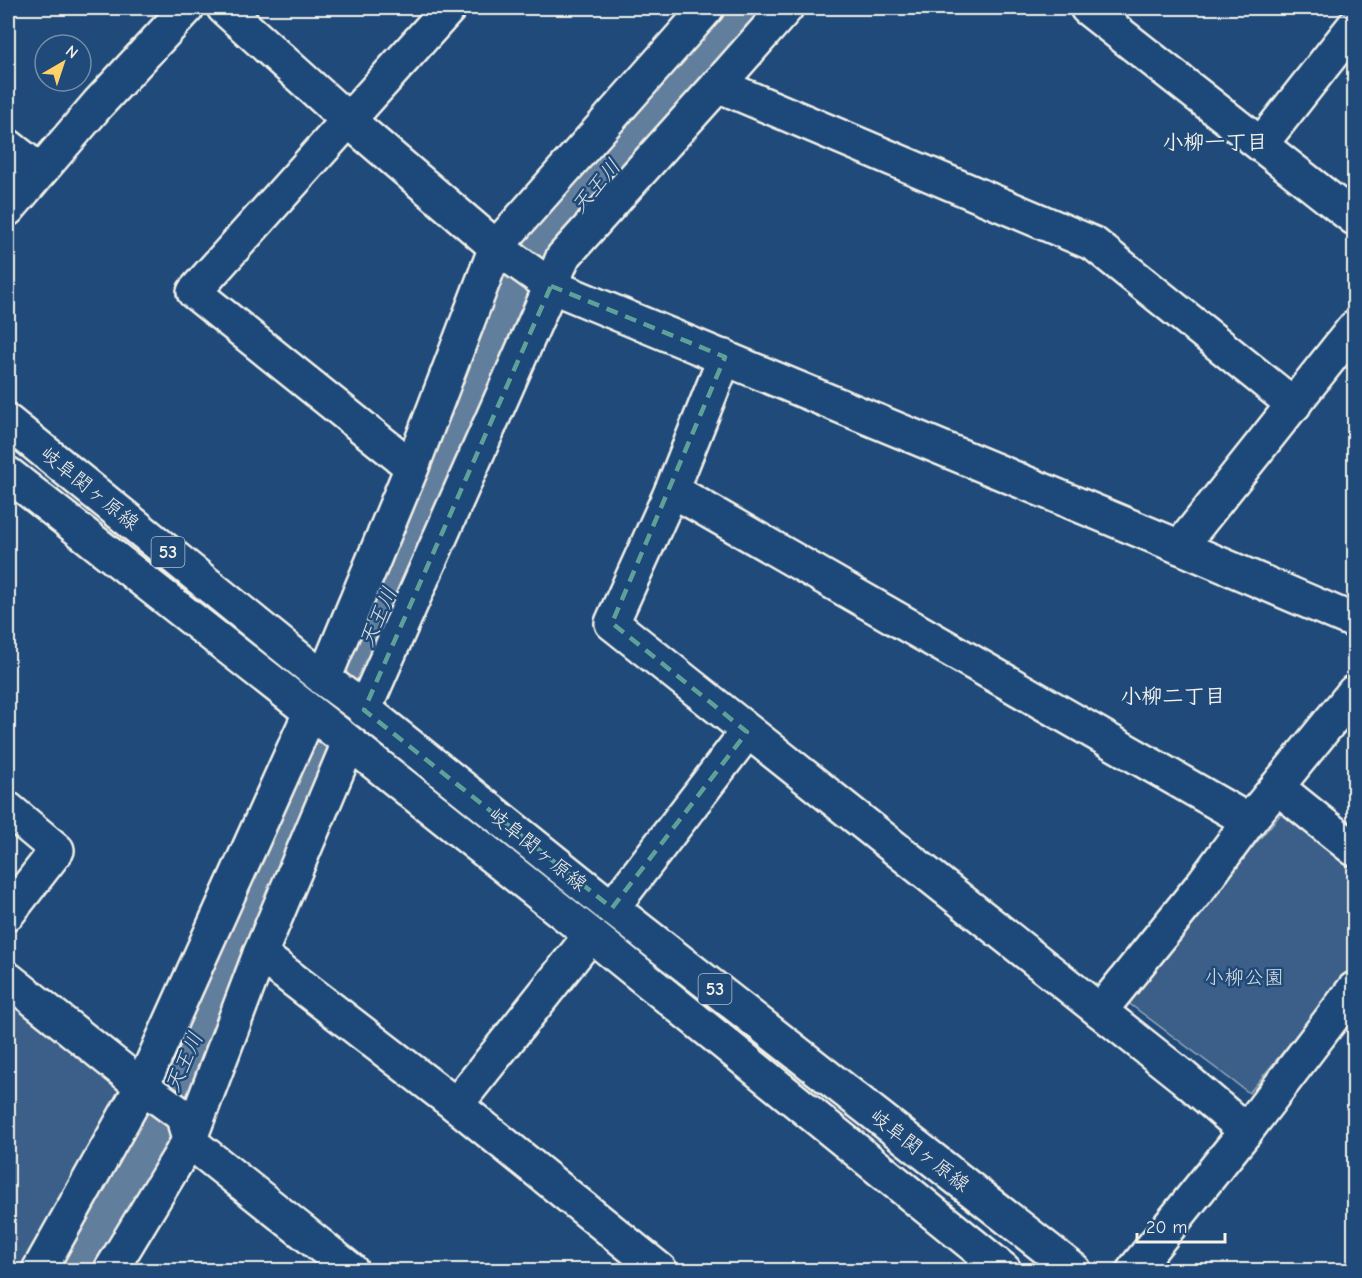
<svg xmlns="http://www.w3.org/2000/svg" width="1362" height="1278" viewBox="0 0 1362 1278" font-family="'Comic Neue','Klee One',sans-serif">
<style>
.green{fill:#3a5f88;stroke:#97a8b8;stroke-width:1.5}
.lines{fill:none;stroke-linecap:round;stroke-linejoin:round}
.river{stroke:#627e9d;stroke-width:52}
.minor-casing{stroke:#f4f1e8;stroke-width:38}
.major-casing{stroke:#f4f1e8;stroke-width:38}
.minor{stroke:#1f4a7a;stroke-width:33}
.major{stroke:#1f4a7a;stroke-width:33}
.marked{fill:none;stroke:#5fa199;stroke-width:4.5;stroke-dasharray:12 8;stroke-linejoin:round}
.labels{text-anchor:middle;stroke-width:5;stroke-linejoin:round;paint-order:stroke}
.shield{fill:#1f4a7a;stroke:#b4bfc7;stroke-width:1.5}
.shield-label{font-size:18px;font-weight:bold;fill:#f4f1e8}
.street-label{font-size:20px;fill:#f4f1e8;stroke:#1f4a7a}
.park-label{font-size:20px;fill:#e1e2de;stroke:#1f4a7a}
.neighbourhood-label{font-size:21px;font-weight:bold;fill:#f4f1e8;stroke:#1f4a7a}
.water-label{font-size:21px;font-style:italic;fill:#dee0dd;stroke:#1f4a7a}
</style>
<rect width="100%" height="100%" fill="#1f4a7a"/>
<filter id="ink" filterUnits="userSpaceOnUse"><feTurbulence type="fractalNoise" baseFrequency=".0167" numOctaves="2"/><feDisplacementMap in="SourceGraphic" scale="12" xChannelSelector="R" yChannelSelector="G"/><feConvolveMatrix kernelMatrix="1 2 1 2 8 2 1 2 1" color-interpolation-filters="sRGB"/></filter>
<g filter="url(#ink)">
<!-- green -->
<g class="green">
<path d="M1285,809L1354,865V966L1249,1093L1123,999Z"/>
<path d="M8,996L131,1090L32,1270H8Z"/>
</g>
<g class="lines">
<!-- river -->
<path class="river" d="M72,1270L157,1123L526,279L577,207L752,8"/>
<!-- minor casing -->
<g class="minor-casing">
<g id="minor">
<path d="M224,8L348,120L496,247L551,286L1180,547L1354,621"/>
<path d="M1087,8L1354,218"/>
<path d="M718,85L1094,244L1294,405"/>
<path d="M1261,144L1354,26"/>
<path d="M8,146L40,171"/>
<path d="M8,209L98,104L187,8"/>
<path d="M725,357L672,490L612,623L1183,1077L1246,1131"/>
<path d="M412,467L194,292L449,8"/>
<path d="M672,490L1249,821"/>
<path d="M1180,547L1354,328"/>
<path d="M324,679L412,467L496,247L707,8"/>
<path d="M364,710L551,286L563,257L718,85L786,8"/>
<path d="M1277,787L1354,849"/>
<path d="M8,809L57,850L8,913"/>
<path d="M612,908L747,732"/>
<path d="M260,954L456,1105L660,1270"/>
<path d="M8,979L142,1086L183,1116L189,1141L351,1270"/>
<path d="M1100,1011L1201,886L1249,821L1354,692"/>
<path d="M456,1105L591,935"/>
<path d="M39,1270L142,1086L310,713"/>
<path d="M111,1270L189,1141L260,954L349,743"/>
<path d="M1134,1270L1246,1131L1354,989"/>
</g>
</g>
<!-- major casing -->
<g class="major-casing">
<g id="major">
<path d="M8,422L324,679L358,704L612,908L1074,1270"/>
<path d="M8,474L341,736L591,935L1004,1270"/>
</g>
</g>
<!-- minor -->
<use href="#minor" class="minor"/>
<!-- major -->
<use href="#major" class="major"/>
</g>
</g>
<!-- marked area -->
<path class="marked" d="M551,286L725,357L612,623L747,732L612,908L364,710Z"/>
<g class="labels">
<!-- shield labels -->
<g class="shield">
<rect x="151.5" y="537" width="33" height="30" rx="4.5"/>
<rect x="698.5" y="974" width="33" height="30" rx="4.5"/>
</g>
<g class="shield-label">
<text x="168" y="558">53</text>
<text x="715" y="995">53</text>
</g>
<!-- street labels -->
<g class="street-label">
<text transform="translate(90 488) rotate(39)" y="7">岐阜関ヶ原線</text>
<text transform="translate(538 849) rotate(39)" y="7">岐阜関ヶ原線</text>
<text transform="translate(920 1150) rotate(38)" y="7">岐阜関ヶ原線</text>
</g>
<!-- park labels -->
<g class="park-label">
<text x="1244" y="984">小柳公園</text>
</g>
<!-- neighbourhood labels -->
<g class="neighbourhood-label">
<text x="1215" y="149">小柳一丁目</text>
<text x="1173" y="703">小柳二丁目</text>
</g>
<!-- water labels -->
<g class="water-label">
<text transform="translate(596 186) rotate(-50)" y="7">天王川</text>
<text transform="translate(378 617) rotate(-66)" y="7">天王川</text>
<text transform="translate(184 1062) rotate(-66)" y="7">天王川</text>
</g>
</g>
<!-- margin -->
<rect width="1362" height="1278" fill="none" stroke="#1f4a7a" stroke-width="30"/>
<rect x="15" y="15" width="1332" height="1248" fill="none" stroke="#f4f1e8" stroke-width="2" filter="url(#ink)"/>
<!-- north arrow -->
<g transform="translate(63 63) rotate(39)"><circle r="28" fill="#1f4a7a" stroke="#748da6" stroke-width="1.5"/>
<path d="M0-4.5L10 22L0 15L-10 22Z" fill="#ffd166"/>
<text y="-9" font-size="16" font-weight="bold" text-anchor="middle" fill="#f4f1e8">N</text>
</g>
<!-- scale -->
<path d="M1137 1233v9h88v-9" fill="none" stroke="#f4f1e8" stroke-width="3"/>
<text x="1146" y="1233" font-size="18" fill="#f4f1e8" stroke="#1f4a7a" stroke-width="4.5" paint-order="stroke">20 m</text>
</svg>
